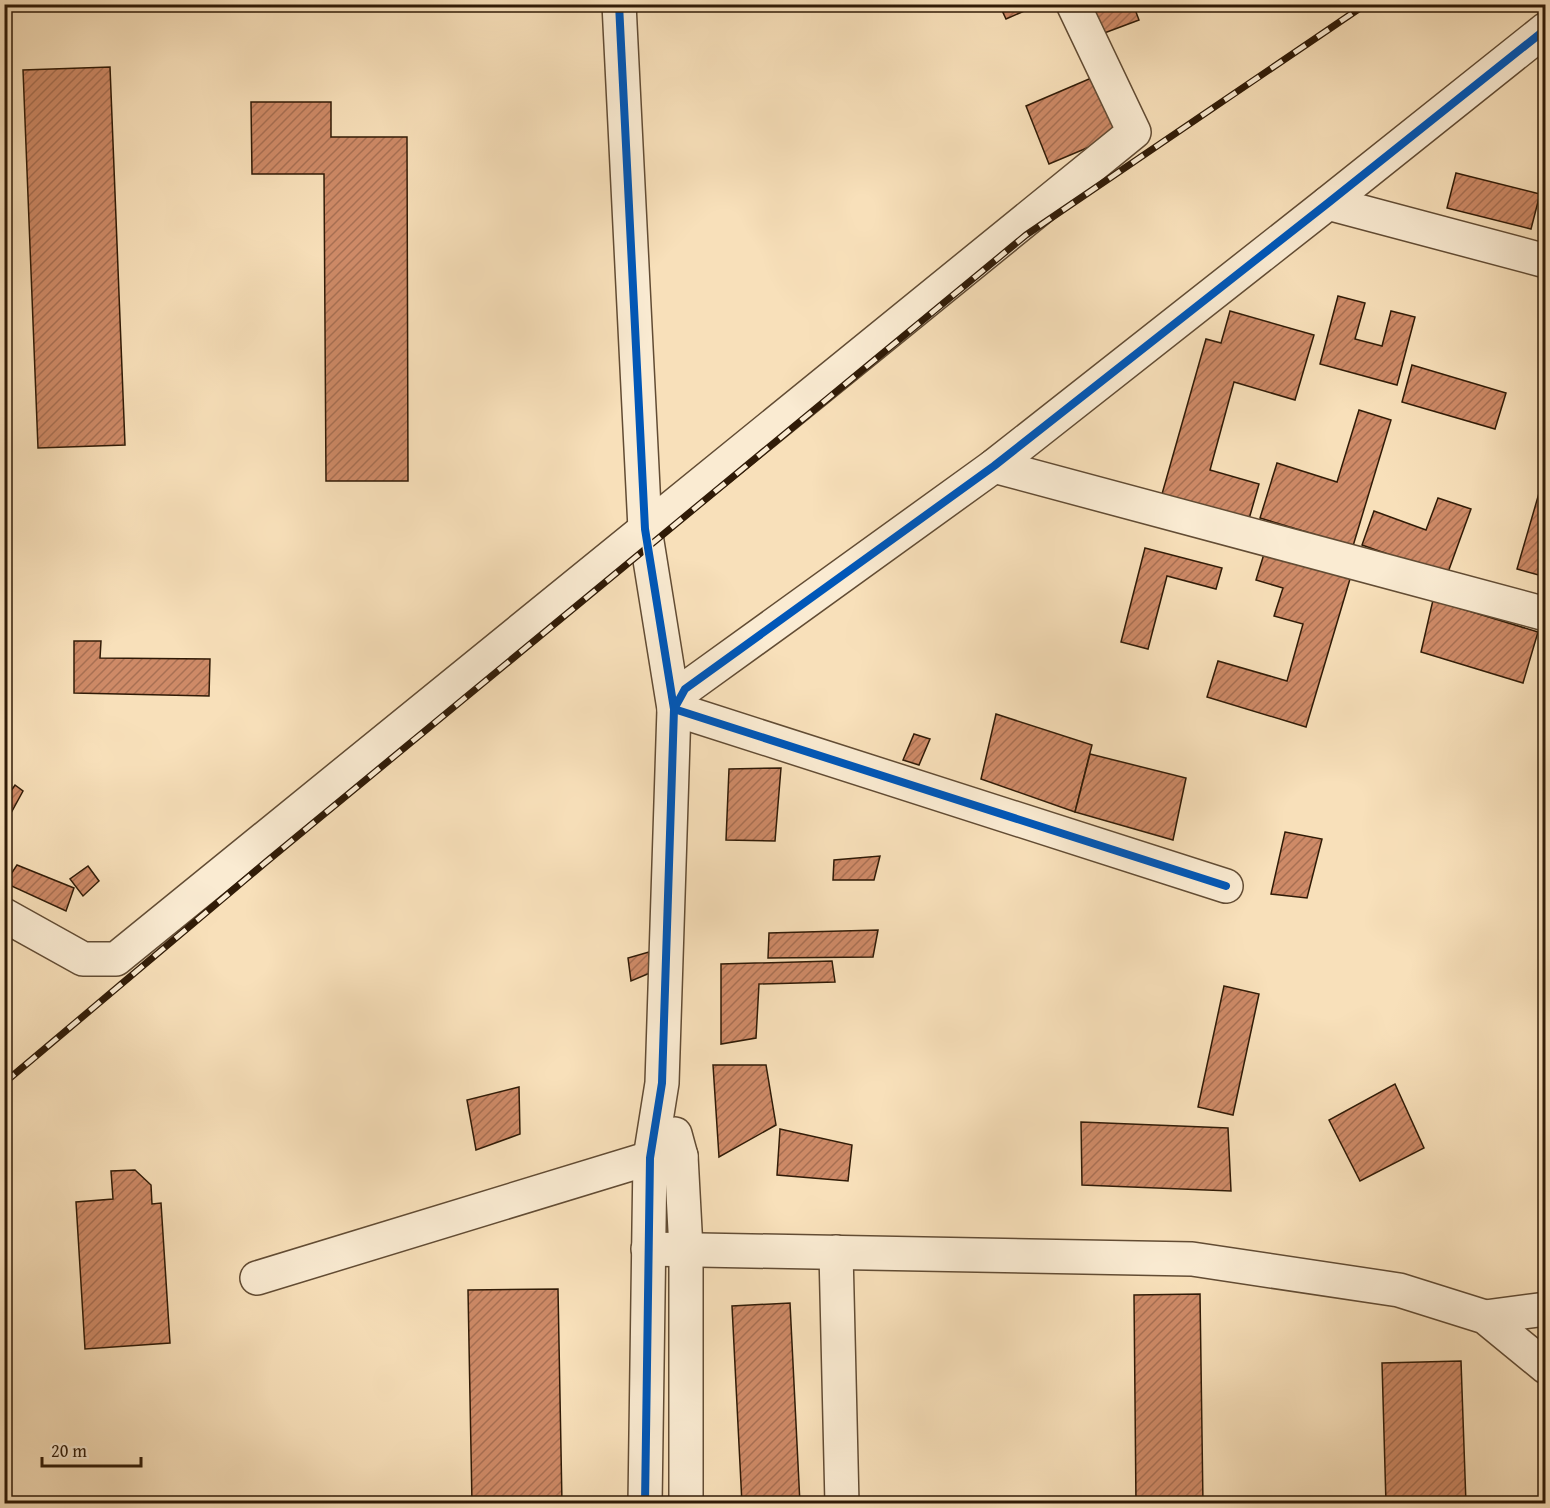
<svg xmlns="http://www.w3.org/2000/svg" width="1550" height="1508" viewBox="0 0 1550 1508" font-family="'Gentium Book Plus',serif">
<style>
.building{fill:url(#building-hatch);stroke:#301b07;stroke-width:1.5}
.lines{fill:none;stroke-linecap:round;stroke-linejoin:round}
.street-casing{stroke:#624c34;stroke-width:36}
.street{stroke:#faebd2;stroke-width:33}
.rail-casing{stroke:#301b07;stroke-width:7}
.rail{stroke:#faebd2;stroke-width:4.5;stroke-dasharray:14;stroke-linecap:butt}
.cycleway-casing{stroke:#faebd2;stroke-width:11}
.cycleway{stroke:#0057b8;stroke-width:8}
</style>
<defs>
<pattern id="building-hatch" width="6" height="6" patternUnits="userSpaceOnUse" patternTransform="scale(1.5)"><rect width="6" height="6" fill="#ce8a67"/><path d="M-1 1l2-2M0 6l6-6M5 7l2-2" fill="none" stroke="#a87053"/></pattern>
</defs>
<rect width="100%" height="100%" fill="#f8e0ba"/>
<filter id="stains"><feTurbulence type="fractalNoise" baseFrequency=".00333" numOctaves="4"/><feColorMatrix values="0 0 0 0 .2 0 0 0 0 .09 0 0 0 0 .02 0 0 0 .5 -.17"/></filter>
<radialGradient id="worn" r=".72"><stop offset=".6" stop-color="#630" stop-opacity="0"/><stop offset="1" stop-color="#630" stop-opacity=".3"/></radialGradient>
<!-- building -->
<g class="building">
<path d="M999,4H1040L1006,19Z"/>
<path d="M1088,4H1133L1139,20L1099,35Z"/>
<path d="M110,67L125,445L38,448L23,70Z"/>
<path d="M1096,76L1120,134L1049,164L1026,106Z"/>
<path d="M251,102H331V137H407L408,481H326L324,174H252Z"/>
<path d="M1456,173L1540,194L1531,229L1447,208Z"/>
<path d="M1338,296L1365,303L1355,339L1382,346L1391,311L1415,317L1397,385L1320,364Z"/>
<path d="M1230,311L1314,335L1295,400L1234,382L1210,470L1259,484L1249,519L1162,494L1206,339L1221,343Z"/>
<path d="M1412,365L1506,393L1495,429L1402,402Z"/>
<path d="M1359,410L1391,420L1353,546L1260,518L1277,463L1337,482Z"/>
<path d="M1546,469V577L1517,569Z"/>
<path d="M1438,498L1471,509L1447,575L1362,545L1374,511L1426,530Z"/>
<path d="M1145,548L1222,568L1216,589L1167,576L1148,649L1121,642Z"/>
<path d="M1264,554L1350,579L1306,727L1207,697L1218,661L1287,681L1303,624L1274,616L1283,588L1256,580Z"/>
<path d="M1433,600L1538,632L1523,683L1421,652Z"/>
<path d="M74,641H101L100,658L210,659L209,696L74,693Z"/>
<path d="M996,714L1092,745L1075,812L981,779Z"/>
<path d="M914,734L930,739L919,765L903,760Z"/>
<path d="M1090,754L1186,778L1173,840L1075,812Z"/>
<path d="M781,768L775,841L726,840L729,769Z"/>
<path d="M15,785L23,791L11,813L4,809V801Z"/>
<path d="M1285,832L1322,839L1307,898L1271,894Z"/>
<path d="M880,856L874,880H833L834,860Z"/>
<path d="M17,865L74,888L66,911L5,883Z"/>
<path d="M88,866L99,881L83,896L70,879Z"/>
<path d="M878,930L873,957L768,958L769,933Z"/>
<path d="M649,952L650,973L631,981L628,958Z"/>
<path d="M832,961L835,982L759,984L756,1038L721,1044V964Z"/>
<path d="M1224,986L1259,994L1233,1115L1198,1107Z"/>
<path d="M713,1065H766L776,1125L719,1157Z"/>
<path d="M1395,1084L1424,1148L1360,1181L1329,1120Z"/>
<path d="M519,1087L520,1134L476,1150L467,1100Z"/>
<path d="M1081,1122L1228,1128L1231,1191L1082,1185Z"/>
<path d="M780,1129L852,1145L848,1181L777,1175Z"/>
<path d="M135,1170L151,1185L152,1204L161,1203L170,1343L85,1349L76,1202L113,1199L111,1171Z"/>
<path d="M558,1289L562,1504H472L468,1290Z"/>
<path d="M1200,1294L1203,1504H1136L1134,1295Z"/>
<path d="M790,1303L800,1504H742L732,1306Z"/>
<path d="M1461,1361L1466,1504H1386L1382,1363Z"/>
</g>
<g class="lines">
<!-- street casing -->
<g class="street-casing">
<g id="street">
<path d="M619,4L645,529L674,709L1226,886"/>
<path d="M1328,203L1546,261"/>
<path d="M994,466L1546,614"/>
<path d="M4,915L83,959H116L1134,132L1073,4"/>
<path d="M675,1134L681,1156L686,1249V1504"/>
<path d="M648,1249L1192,1259L1399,1290L1485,1317L1546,1367"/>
<path d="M836,1252L842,1504"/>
<path d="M257,1278L650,1158L681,1156"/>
<path d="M1485,1317L1546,1309"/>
<path d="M645,1504L650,1158L662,1083L674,709L685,689L994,466L1328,203L1546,29"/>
</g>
</g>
<!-- street -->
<use href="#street" class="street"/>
<!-- rail casing -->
<g class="rail-casing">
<path id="rail" d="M4,1083L266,862L1026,235L1366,4"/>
</g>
<!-- rail -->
<use href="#rail" class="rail"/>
<!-- cycleway casing -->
<g class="cycleway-casing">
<g id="cycleway">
<path d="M619,4L645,529L674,709L1226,886"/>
<path d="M645,1504L650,1158L662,1083L674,709L685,689L994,466L1328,203L1546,29"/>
</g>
</g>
<!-- cycleway -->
<use href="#cycleway" class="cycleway"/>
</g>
<!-- margin -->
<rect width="1550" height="1508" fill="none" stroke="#f8e0ba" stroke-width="24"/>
<rect x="6" y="6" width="1538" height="1496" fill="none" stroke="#301b07" stroke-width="3"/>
<rect x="12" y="12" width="1526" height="1484" fill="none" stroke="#301b07" stroke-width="1.5"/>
<!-- scale -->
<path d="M42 1457v9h99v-9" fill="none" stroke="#301b07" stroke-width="3"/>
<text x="51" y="1457" font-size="18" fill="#301b07" stroke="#faebd2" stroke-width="4.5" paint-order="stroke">20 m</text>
<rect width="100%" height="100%" filter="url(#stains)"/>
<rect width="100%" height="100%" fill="url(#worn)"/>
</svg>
